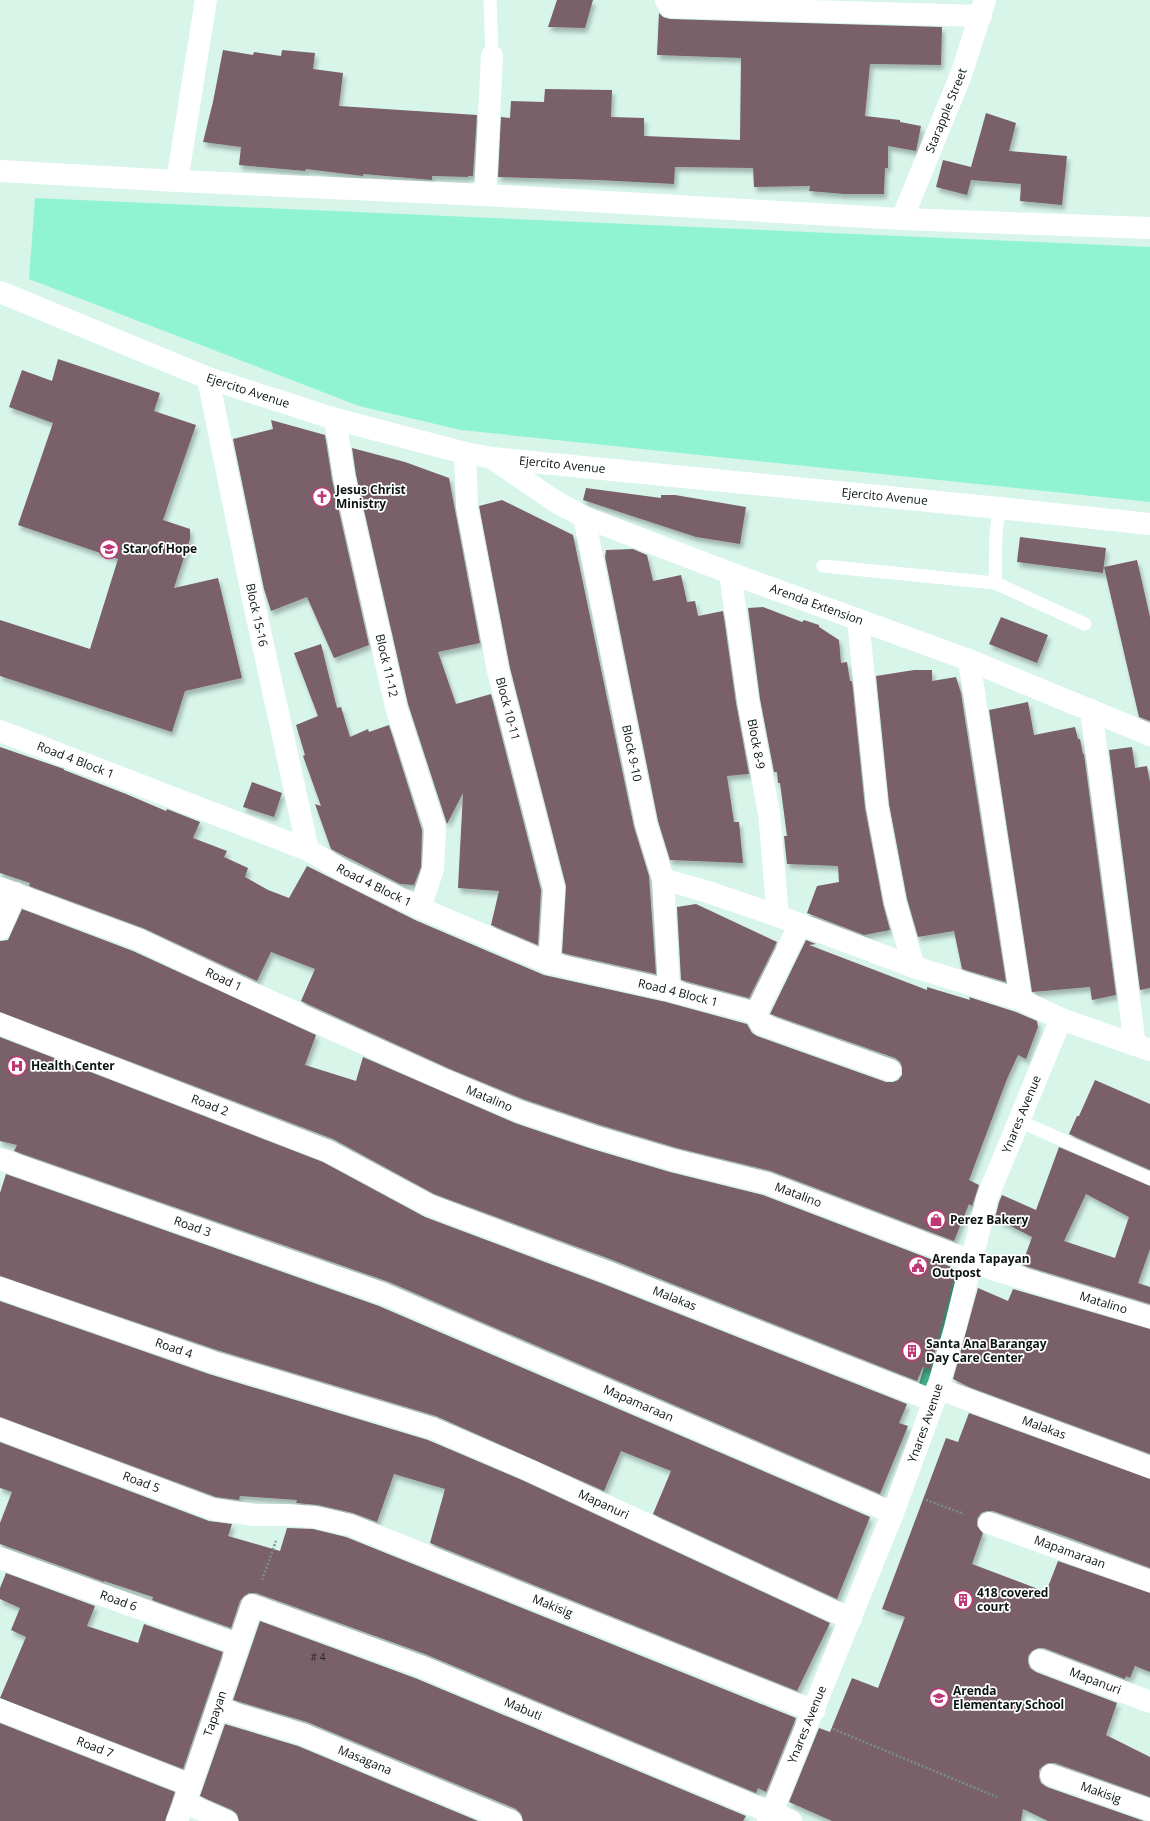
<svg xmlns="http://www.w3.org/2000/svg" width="1150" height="1821" viewBox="0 0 1150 1821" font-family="'Open Sans',sans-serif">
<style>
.green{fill:#90f4d3}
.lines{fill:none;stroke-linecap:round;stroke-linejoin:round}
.stream{stroke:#44ad8e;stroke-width:9}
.building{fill:#796069;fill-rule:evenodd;filter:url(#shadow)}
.path{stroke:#7a8f87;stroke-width:2.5;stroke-dasharray:2 2;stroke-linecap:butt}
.service{stroke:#fff;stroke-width:13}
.minor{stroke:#fff;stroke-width:22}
.secondary{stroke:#fff;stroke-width:22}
.labels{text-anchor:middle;stroke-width:3.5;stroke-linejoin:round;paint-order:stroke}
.number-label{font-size:10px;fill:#262827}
.street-label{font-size:12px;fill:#0a1511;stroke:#fff}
.poi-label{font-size:12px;font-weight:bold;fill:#0a1511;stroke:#fff;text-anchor:start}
</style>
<defs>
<filter id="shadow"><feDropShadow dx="2.5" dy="4.5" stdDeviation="2" flood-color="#0004"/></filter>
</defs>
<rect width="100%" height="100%" fill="#d8f5ea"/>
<!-- green -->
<path class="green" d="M35,198L1150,247V502L461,430L359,406L29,279Z"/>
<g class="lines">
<!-- stream -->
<g class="stream">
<path d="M939,1335L958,1273"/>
<path d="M918,1392L921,1393L931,1359"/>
</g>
</g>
<!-- building -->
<g class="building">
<path d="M557,0H593L585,28L548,27Z"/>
<path d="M659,13L663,17L670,19L942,27L941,65L870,64L865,116L900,120V122L921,126L916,151L888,146V168H885L884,194H844L809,191L810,186L754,187L753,168L675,167L674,184L598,180L498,177L501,117L510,118L511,101L544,102L545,89L612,90L611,117L644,118V136L740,140L741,58L657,55Z"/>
<path d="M223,50L253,55L254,52L281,56L282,50L315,53L313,69L343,73L339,106L477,115L473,176H468V177L432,176V180L363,174V176L306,169L305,171L239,165L241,147L203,142L213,102Z"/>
<path d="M986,113L1016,123L1009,151L1067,156L1062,205L1020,201L1021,184L971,180L967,195L936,187L943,160L971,167Z"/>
<path d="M58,359L160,393L154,411L196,425L163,520L190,529V539L174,588L218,578L242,678L185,691L172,732L0,676V620L90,649L118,559L18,525L53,423L9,407L22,370L52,381Z"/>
<path d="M271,420L325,435L332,480L369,645L334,658L307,597L271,611L264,589L233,439L273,429Z"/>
<path d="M352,448L405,462L449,478L480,643L438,652L456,704L491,694L541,890L538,945L491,925L499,891L458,888L463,793L447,824L408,704L356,475Z"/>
<path d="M586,488L661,498V495H675L746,507L740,544L696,537L583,500Z"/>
<path d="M502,500L573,535L634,827L649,876L656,974L562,953L566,886L510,668L479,506Z"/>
<path d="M1020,537L1106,548L1103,573L1017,562Z"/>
<path d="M633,549L647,555L653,581L681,575L687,602L695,601L698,616L723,611L736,703L749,774L727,776L734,822H739L743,863L670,860L658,821L605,557L606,550Z"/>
<path d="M1137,560L1150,617V721L1139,717L1104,567Z"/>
<path d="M763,607L802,622L804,620L819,625V627L839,640L841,663L847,662L850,681H852L865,808L883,904L890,930L864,935L807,913L817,886L839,882L838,866L787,864L784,836H787L780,783H778L777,772H774L760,699L748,608Z"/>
<path d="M1001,617L1048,635L1037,663L989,644Z"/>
<path d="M321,644L337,708L341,707L350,737L368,729L369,732L389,725L422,830L421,867L414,885L400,884L331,849L315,804L321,806L303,756L305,755L296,725L318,716L294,653Z"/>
<path d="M914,670H932V681L956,677L961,693L1006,982L962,969L954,931L918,937L907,899L889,804L876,676Z"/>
<path d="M1028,702L1034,735L1075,727L1078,739H1080L1083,754H1084L1116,995L1092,1000L1090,987L1032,992L989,710Z"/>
<path d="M0,747L64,769V770L126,794L166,811L167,809L200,822L193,838L227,851L224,857L248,868L245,877L268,890L289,898L307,866L415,920L544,975L666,1002L747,1024L752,1033L757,1036L886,1082H893L898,1080L902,1075V1067L900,1062L895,1058L770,1014L806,940L816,944L809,945L927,990V987L970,1000L969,997L1016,1012L1037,1021L1038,1027L1026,1059L1018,1055L1007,1079L969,1180L979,1185L972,1206L969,1204L954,1241L771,1171L677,1148L597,1124L523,1099L450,1069L301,1001L315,969L271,952L257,981L143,928L29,886L30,883L0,873Z"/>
<path d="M1132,747L1135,768L1147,766L1150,782V988L1140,990L1109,750Z"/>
<path d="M252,782L282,793L274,817L243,807Z"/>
<path d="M696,904L777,942L749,998L681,980L677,907Z"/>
<path d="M22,909L133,951L316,1035L305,1065L356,1081L363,1057L515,1123L589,1148L670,1172L763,1195L954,1268L951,1277L954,1278L930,1370L923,1367L917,1381L610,1259L434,1194L333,1139L0,1012V941L8,940Z"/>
<path d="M0,1037L323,1162L425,1217L601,1283L907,1404L899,1423L908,1426L880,1494L389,1282L14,1151L17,1145L0,1141Z"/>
<path d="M1095,1080L1150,1104V1170L1069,1134L1077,1116H1079Z"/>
<path d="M1059,1147L1150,1186V1249L1138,1283L1150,1287V1304L1022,1265L1032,1237L995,1218L999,1202L1002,1195L1036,1210ZM1086,1194L1129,1217L1115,1258L1064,1241Z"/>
<path d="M6,1174L379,1306L870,1517L837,1599L653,1514L671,1471L621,1451L604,1491L436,1416L217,1350L0,1276V1193Z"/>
<path d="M978,1288L1008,1301L1013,1289L1150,1329V1454L969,1387L953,1379Z"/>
<path d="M0,1301L209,1374L428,1440L522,1480L830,1623L797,1691L430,1543L445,1489L394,1474L377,1522L353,1513L318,1505L296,1503L297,1500L240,1496L239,1500L216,1497L0,1417Z"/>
<path d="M969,1413L1150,1479V1568L1067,1537L993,1511H987L981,1513L977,1519V1526L983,1533L972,1564L1046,1592L1058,1561L1150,1593V1672L1135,1666L1130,1678L1126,1676L1125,1679L1044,1648H1038L1032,1651L1028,1656V1662L1030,1668L1036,1672L1117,1703L1106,1735L1150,1757V1797L1055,1763H1048L1043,1766L1039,1770V1777L1041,1783L1047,1787L1144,1821H1048L1023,1809L1021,1821H832L789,1802L819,1728L830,1732L852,1678L878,1688L905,1617L882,1609L946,1438L958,1442Z"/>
<path d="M0,1442L209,1521L232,1524L228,1536L280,1551L287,1528L313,1529L346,1537L796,1718L766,1792L758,1788L756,1793L425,1654L256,1593H249L244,1596L240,1601L231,1628L152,1600L153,1597L104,1581V1582L0,1544V1523L12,1492L0,1488Z"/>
<path d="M6,1573L95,1606L87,1626L138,1643L144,1624L223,1652L183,1769L0,1698L26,1637L11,1630L20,1608L0,1599V1588Z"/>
<path d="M260,1621L415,1678L746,1816L743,1821H523L521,1814L516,1809L307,1722L233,1700Z"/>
<path d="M0,1723L175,1792L165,1821H0Z"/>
<path d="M225,1724L298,1746L478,1821H239L237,1814L232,1810L200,1796Z"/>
</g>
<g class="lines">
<!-- path -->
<g class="path">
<path d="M926,1500L964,1514"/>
<path d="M262,1580L276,1541"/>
<path d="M833,1729L997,1797"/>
</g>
<!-- service -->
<g class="service">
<path d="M490,0L492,56"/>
<path d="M823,566L995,583L1085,624"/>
<path d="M995,583L996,534L999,508"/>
<path d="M1019,1121L1149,1178"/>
</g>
<!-- minor -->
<g class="minor">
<path d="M666,0L670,7L981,16"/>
<path d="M0,171L177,181L485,195L902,219L1150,228"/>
<path d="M177,181L206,0"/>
<path d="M485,195L492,56"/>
<path id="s1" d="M902,219L961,75L985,0"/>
<path id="s2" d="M208,378L253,599L308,850"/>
<path id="s3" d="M335,419L344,477L396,707L435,828L433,869L420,908"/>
<path id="s4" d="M465,453L467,507L498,671L554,889L549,963"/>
<path id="s5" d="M492,458L553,500L584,517L730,573L969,660L1150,735"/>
<path id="s6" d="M584,517L646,824L663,879L669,990"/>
<path id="s7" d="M730,573L748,701L769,813L778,916"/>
<path d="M858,620L877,806L895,902L914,967"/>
<path d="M969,660L1021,1000"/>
<path d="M1091,710L1135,1045"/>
<path id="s8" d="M0,731L308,850L344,871L420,908L549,963L669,990L756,1013"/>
<path d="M663,879L708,892L778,916L914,967L1021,1000L1061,1019L1150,1050"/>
<path id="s9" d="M0,888L138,939L252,993L445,1080L519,1111L593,1136L674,1160L767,1183L995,1270L1150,1317"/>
<path d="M800,924L756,1013L761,1024L890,1070"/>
<path d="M0,929L15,893"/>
<path id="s10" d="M0,1024L328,1151L429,1205L605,1271L934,1401"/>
<path id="s11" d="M0,1159L384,1294L893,1513"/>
<path id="s12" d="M0,1288L213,1362L432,1428L527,1469L851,1619"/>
<path id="s13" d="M937,1388L1150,1467"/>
<path id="s14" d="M0,1429L213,1509L254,1515H287L315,1517L350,1525L814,1711"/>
<path id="s15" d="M989,1523L1150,1581"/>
<path id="s16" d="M0,1558L238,1644"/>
<path id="s17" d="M1040,1660L1150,1702"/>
<path id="s18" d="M217,1708L302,1734L511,1821"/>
<path id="s19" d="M0,1710L191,1785"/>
<path id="s20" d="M1051,1775L1150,1810"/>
<path d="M184,1802L227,1821"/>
<path id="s21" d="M177,1821L191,1785L252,1605L420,1666L791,1821"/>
<path id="s22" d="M768,1821L893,1513L934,1401L955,1328L987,1198L1061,1019"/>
</g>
<!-- secondary -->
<path class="secondary" id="s23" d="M0,292L208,378L335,419L465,453L492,458L999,508L1150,524"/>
</g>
<!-- icons -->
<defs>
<g id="church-ring" transform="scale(1)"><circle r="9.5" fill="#fff" stroke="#bf3876" stroke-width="1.5"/><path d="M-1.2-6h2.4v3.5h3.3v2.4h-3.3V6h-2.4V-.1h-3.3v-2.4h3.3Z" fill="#bf3876"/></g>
<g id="school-ring" transform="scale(1)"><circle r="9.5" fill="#fff" stroke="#bf3876" stroke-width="1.5"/><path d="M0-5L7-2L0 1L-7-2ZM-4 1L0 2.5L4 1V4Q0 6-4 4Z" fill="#bf3876"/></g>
<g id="hospital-ring" transform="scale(1)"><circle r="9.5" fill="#fff" stroke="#bf3876" stroke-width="1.5"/><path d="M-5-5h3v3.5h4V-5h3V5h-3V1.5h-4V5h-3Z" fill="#bf3876"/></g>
<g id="shop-ring" transform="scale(1)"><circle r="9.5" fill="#fff" stroke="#bf3876" stroke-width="1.5"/><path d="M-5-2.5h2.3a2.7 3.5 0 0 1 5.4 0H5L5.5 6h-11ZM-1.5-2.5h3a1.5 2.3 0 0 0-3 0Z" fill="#bf3876"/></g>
<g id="civic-ring" transform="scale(1)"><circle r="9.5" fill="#fff" stroke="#bf3876" stroke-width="1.5"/><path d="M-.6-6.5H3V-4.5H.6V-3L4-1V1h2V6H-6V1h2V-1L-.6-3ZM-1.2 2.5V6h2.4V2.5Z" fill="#bf3876"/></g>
<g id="building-ring" transform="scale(1)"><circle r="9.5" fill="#fff" stroke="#bf3876" stroke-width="1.5"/><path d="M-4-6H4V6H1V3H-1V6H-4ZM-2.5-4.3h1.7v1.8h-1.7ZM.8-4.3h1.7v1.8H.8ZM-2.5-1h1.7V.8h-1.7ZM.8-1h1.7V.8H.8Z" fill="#bf3876"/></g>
</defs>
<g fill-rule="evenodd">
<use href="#church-ring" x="322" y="497"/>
<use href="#school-ring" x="109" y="549"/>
<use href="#hospital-ring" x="17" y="1066"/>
<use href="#shop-ring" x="936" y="1220"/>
<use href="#civic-ring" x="918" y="1266"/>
<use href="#building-ring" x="912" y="1351"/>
<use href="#building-ring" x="963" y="1600"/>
<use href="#school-ring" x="939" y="1698"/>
</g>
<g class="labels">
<!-- number labels -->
<g class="number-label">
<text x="318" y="1661"># 4</text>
</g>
<!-- street labels -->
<g class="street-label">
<text dy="4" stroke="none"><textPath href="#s1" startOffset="117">Starapple Street</textPath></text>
<text dy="4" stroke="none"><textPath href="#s23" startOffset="267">Ejercito Avenue</textPath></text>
<text dy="4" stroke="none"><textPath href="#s23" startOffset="591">Ejercito Avenue</textPath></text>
<text dy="4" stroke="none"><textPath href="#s23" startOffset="915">Ejercito Avenue</textPath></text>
<text dy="4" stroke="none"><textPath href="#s5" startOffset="358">Arenda Extension</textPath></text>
<text dy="4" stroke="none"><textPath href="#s2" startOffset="242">Block 15-16</textPath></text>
<text dy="4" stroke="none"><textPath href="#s3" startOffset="252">Block 11-12</textPath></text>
<text dy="4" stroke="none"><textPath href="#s4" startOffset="260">Block 10-11</textPath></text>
<text dy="4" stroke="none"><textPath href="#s7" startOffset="173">Block 8-9</textPath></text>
<text dy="4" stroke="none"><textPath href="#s6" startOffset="241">Block 9-10</textPath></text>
<text dy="4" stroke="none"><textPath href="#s8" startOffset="81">Road 4 Block 1</textPath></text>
<text dy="4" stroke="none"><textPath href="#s8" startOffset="405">Road 4 Block 1</textPath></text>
<text dy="4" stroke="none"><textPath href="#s9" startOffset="242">Road 1</textPath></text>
<text dy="4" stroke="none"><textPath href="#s8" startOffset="729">Road 4 Block 1</textPath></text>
<text dy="4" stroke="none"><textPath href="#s9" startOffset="533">Matalino</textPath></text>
<text dy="4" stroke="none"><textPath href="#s10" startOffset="225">Road 2</textPath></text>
<text dy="4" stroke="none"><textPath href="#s22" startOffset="752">Ynares Avenue</textPath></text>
<text dy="4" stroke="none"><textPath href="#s9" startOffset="857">Matalino</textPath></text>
<text dy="4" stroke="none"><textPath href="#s11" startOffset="204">Road 3</textPath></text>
<text dy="4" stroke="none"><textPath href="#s10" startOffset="729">Malakas</textPath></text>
<text dy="4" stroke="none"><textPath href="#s9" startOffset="1181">Matalino</textPath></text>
<text dy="4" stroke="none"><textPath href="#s12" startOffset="184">Road 4</textPath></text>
<text dy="4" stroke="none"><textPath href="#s11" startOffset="684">Mapamaraan</textPath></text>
<text dy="4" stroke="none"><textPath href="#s22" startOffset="428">Ynares Avenue</textPath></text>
<text dy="4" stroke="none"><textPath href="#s13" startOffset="114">Malakas</textPath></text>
<text dy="4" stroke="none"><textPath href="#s14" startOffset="151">Road 5</textPath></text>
<text dy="4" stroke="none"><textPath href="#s12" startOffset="642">Mapanuri</textPath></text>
<text dy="4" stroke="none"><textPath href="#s15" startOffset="86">Mapamaraan</textPath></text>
<text dy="4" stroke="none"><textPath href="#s16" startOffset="126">Road 6</textPath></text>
<text dy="4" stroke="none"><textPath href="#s14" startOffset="584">Makisig</textPath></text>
<text dy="4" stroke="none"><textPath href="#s17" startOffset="59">Mapanuri</textPath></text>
<text dy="4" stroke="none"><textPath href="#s21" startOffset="519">Mabuti</textPath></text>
<text dy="4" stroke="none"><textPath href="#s21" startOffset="114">Tapayan</textPath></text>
<text dy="4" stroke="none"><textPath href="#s22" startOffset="104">Ynares Avenue</textPath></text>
<text dy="4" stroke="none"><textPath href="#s19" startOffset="102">Road 7</textPath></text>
<text dy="4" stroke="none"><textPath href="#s18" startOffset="157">Masagana</textPath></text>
<text dy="4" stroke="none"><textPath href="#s20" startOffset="53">Makisig</textPath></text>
</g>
<!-- poi labels -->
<g class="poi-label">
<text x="336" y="494">Jesus Christ<tspan x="336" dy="14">Ministry</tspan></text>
<text x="123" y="553">Star of Hope</text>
<text x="31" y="1070">Health Center</text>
<text x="950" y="1224">Perez Bakery</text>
<text x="932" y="1263">Arenda Tapayan<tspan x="932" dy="14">Outpost</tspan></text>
<text x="926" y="1348">Santa Ana Barangay<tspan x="926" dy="14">Day Care Center</tspan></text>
<text x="977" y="1597">418 covered<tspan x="977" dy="14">court</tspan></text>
<text x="953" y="1695">Arenda<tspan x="953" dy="14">Elementary School</tspan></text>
</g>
</g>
</svg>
